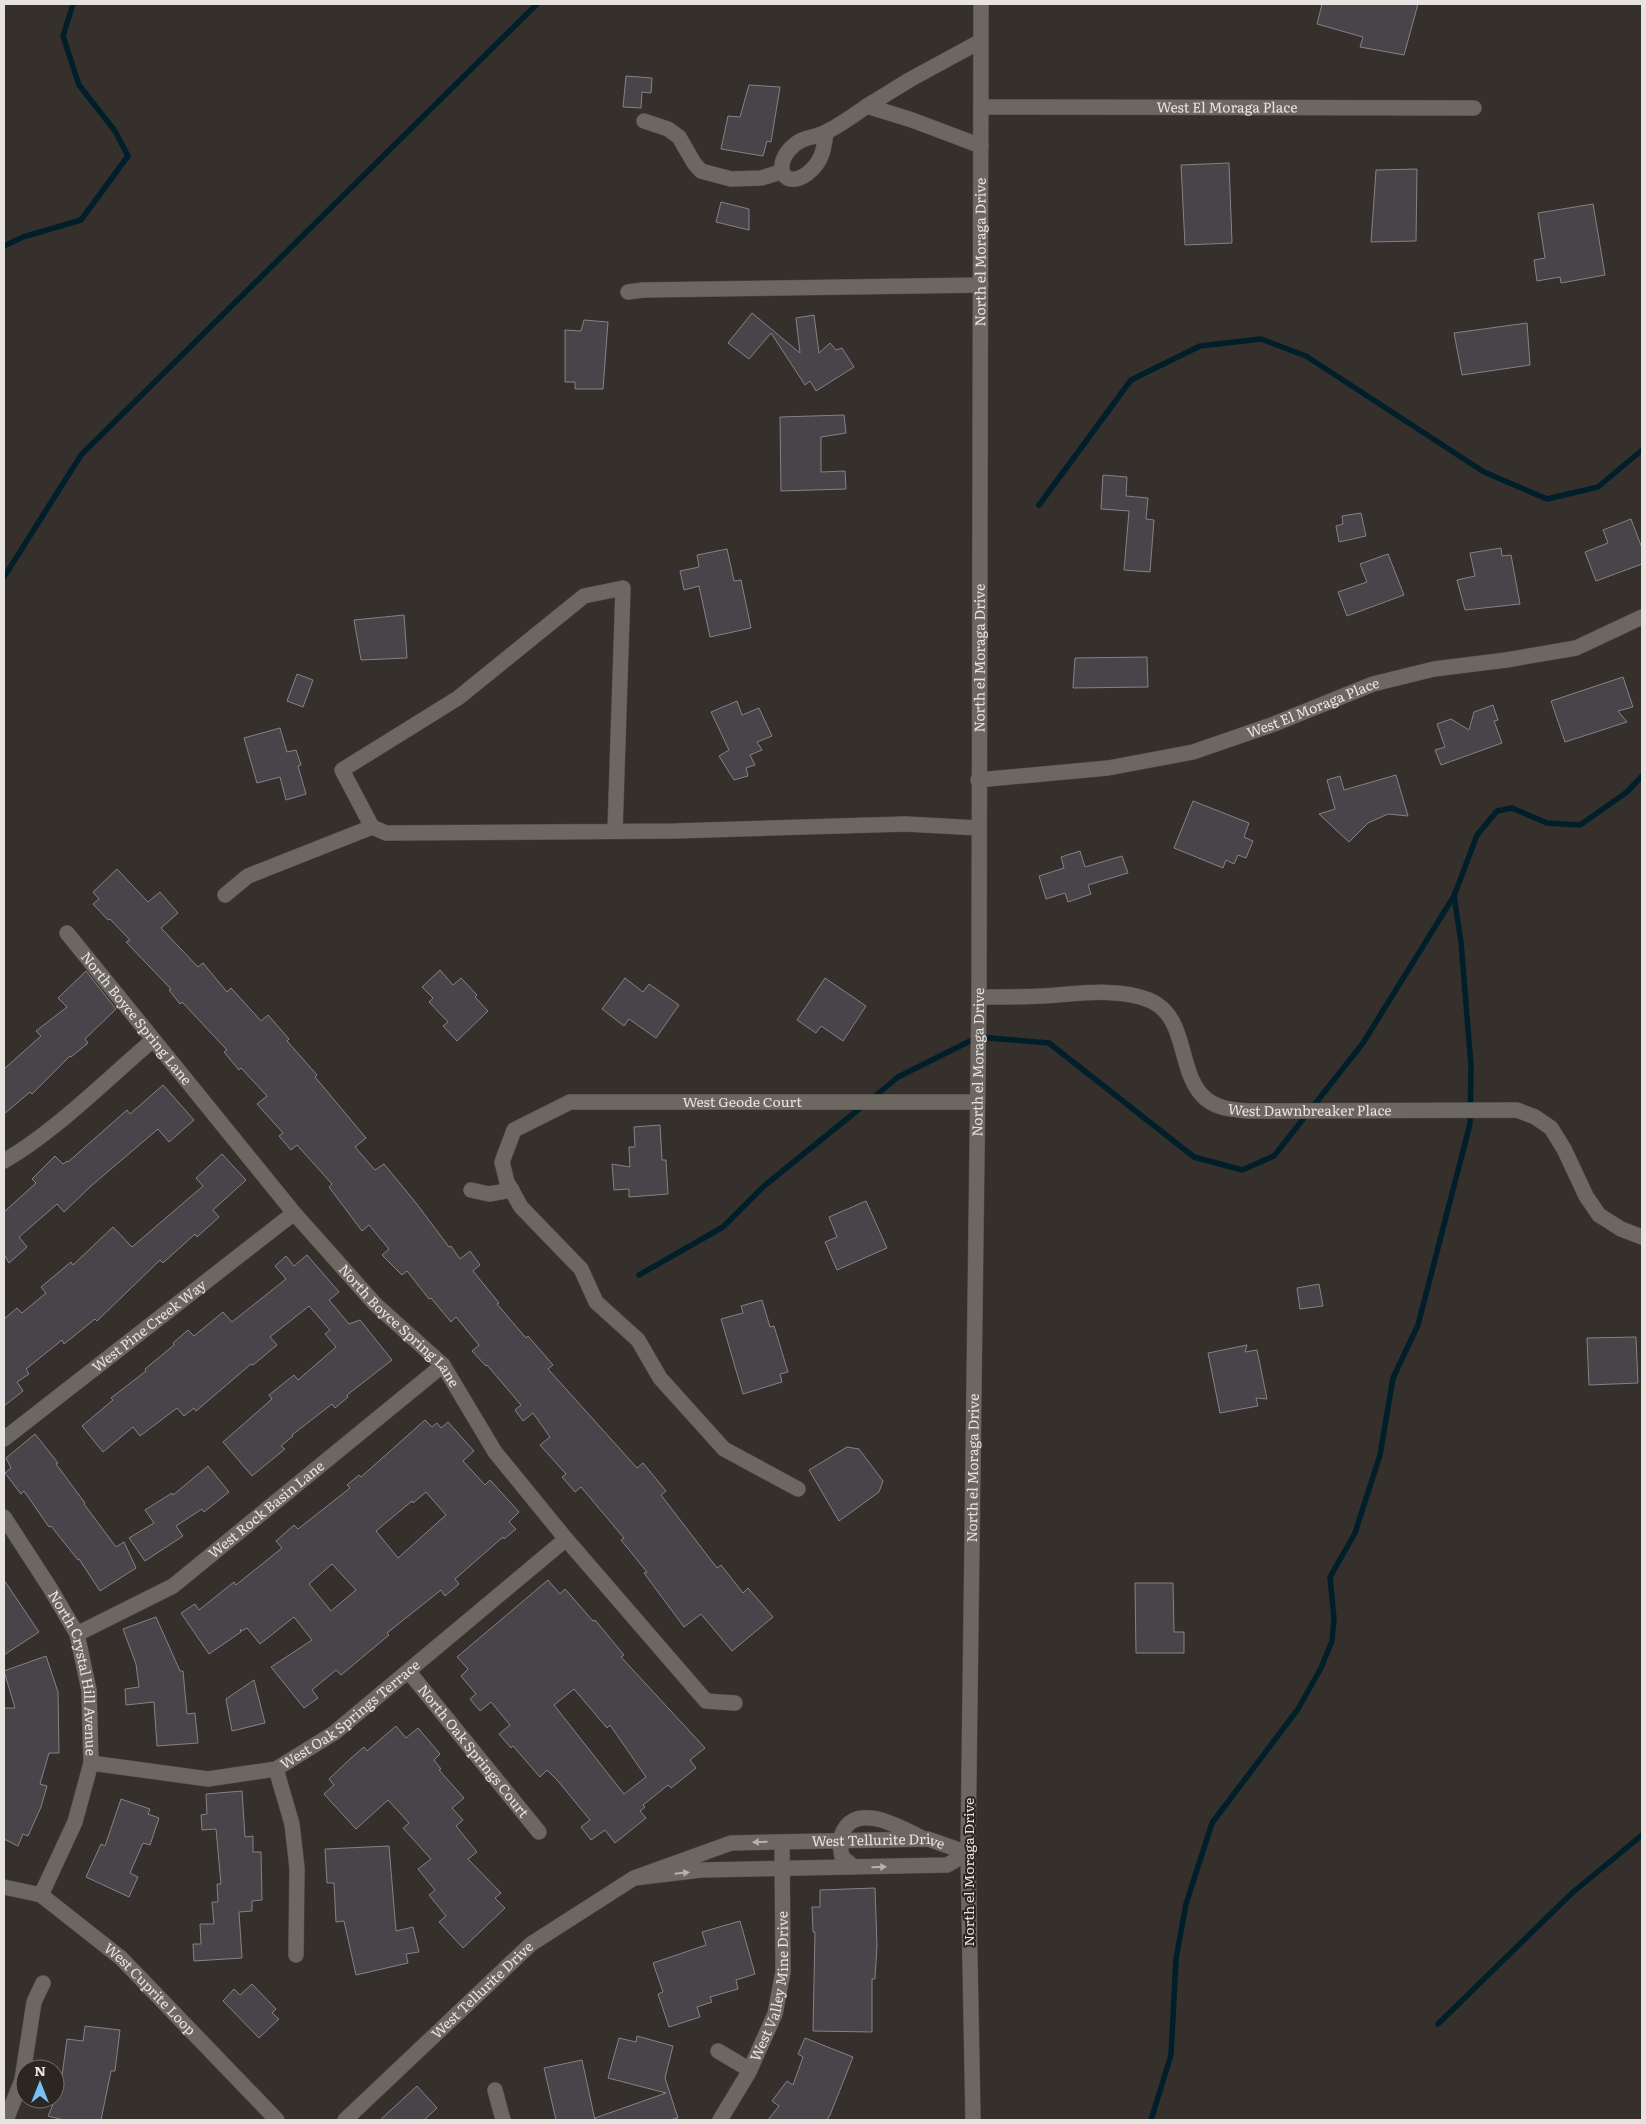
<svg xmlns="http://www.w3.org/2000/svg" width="1646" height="2124" viewBox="0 0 1646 2124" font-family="Literata,serif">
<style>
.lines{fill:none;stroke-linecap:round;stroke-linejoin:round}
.stream{stroke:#001f2a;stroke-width:5.5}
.building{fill:#47444a;stroke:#848288;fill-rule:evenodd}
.minor-casing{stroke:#514d49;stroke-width:16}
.minor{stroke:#6d6762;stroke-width:15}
.oneway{fill:#b6b1ae}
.labels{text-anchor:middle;stroke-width:4;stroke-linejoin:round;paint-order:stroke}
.street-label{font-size:14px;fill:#e6e3e0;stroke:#2b2622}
</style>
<rect width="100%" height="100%" fill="#35302b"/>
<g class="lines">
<!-- stream -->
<g class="stream">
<path d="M4,246L23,237L81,220L128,156L115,131L79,85L63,36L73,4"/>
<path d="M1039,505L1131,380L1200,346L1261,339L1306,356L1484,472L1547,499L1598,487L1642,450"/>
<path d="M4,577L81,455L537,4"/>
<path d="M873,1098L898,1077L978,1037L1049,1043L1194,1157L1242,1170L1274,1156L1363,1043L1454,896"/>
<path d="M639,1275L723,1227L764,1186L864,1105"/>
<path d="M1438,2024L1572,1893L1642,1835"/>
<path d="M1151,2120L1171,2055L1176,1959L1186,1904L1212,1823L1298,1709L1321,1668L1332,1641L1334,1619L1330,1577L1355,1533L1380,1455L1393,1378L1418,1325L1470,1124L1471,1066L1461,942L1454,896L1477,835L1497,811L1512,808L1547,823L1580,825L1627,792L1642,776"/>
</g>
</g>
<!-- building -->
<g class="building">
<path d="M1322,4H1418L1404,55L1360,47L1363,37L1317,24Z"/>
<path d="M626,76L652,78L651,93L642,92L641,108L623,107Z"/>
<path d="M749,85L780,87L771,142L767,141L763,156L721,149L728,116L740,117Z"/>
<path d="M1229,163L1232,243L1185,245L1181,165Z"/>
<path d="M1417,169L1416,241L1371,242L1376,170Z"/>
<path d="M721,202L749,209V230L716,222Z"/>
<path d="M1593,204L1605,275L1561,283L1560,277L1537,281L1534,260L1545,258L1538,213Z"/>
<path d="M752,313L800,353L796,318L814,315L819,353L830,343L836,350L842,348L854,367L816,391L810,381L805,385L771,333L749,359L728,343Z"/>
<path d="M584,320L608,322L603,389H575V382H565V330L581,331Z"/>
<path d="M1527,323L1530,365L1462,375L1454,333Z"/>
<path d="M844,415L846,433L821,437V472L845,471L846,489L781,491L780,417Z"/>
<path d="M1103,475L1127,477L1126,496L1148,498L1146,519L1154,520L1150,572L1124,570L1129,511L1101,509Z"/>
<path d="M1361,513L1366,536L1339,542L1336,526L1343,524L1342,516Z"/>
<path d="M1631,519L1642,548V564L1596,581L1585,552L1608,543L1603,530Z"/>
<path d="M1501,548L1502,556L1511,555L1520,604L1465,610L1457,580L1475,576L1470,553Z"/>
<path d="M727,549L734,581L741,580L751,628L710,637L699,586L684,590L680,571L699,567L697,555Z"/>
<path d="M1388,554L1404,595L1347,616L1338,592L1367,582L1360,564Z"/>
<path d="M404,615L407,658L361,660L354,620Z"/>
<path d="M1147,657L1148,687L1073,688L1075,658Z"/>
<path d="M297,674L313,680L303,707L287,701Z"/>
<path d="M1623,677L1633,707L1618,711L1627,722L1565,742L1551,701Z"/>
<path d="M737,701L742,715L759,708L772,736L757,742L762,750L750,755L755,765L746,768L748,776L734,780L719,756L729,750L711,712Z"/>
<path d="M1493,705L1498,720L1494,721L1502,743L1441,765L1435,750L1445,747L1437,724L1451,719L1469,730L1474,712Z"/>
<path d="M280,728L287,752L296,750L301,765L298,766L306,794L286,800L280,777L257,783L244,738Z"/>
<path d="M1396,775L1408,816L1388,814L1368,823L1349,842L1319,814L1335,809L1327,780L1340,776L1344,790Z"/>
<path d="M1193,801L1249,823L1244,837L1253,841L1246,858L1238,855L1234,864L1226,860L1223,868L1174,848Z"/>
<path d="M1080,851L1085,867L1122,856L1128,873L1088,885L1091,894L1068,902L1065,893L1046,899L1039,876L1064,868L1061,857Z"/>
<path d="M117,869L148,902L160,892L178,913L161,928L198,967L203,963L227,992L231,988L261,1021L268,1015L289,1039L287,1041L317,1075L315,1077L366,1138L355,1147L375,1170L384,1164L416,1203L449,1247L451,1246L460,1259L470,1251L480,1265L473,1271L499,1303L497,1304L526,1338L528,1336L553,1365L548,1369L637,1468L643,1463L666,1491L661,1495L717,1568L721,1565L743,1593L748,1588L773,1617L732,1651L701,1614L684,1627L644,1573L647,1572L621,1540L624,1538L581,1487L575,1492L562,1477L566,1474L540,1445L550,1437L533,1413L523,1421L515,1410L521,1405L487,1365L486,1366L472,1351L479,1345L456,1317L451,1322L431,1298L429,1299L407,1271L402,1275L382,1255L389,1249L369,1225L362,1231L329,1187L332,1184L297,1145L291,1150L279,1136L283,1133L257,1104L267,1096L241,1068L239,1070L224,1052L227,1050L182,1002L180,1004L169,990L171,989L126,942L130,940L110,919L108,920L93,904L99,899L93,892Z"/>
<path d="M440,970L453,985L461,978L477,995L475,997L488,1011L457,1041L443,1026L448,1022L429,1002L433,998L422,987Z"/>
<path d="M86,971L116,1009L85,1039L88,1043L71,1057L70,1056L32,1094L30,1092L4,1114V1069L41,1036L36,1031L67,1007L58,998Z"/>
<path d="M625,978L643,992L649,984L679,1005L656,1038L629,1019L624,1026L602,1009Z"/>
<path d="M825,978L866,1006L843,1041L821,1026L816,1033L797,1020Z"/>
<path d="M163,1085L194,1120L169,1142L158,1129L91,1186L64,1212L57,1204L19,1237L27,1247L9,1263L4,1254V1212L36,1183L32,1179L55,1156L63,1164L67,1161L68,1162L127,1110L130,1114Z"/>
<path d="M660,1125L662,1160H666L668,1194L629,1197V1189L614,1190L612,1164L630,1167L629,1147H635L634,1127Z"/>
<path d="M222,1154L246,1180L213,1210L219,1217L197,1237L195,1234L163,1263L160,1260L97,1321L95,1319L64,1344L62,1340L26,1369L29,1374L17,1382L23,1391L4,1406V1319L17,1308L22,1313L46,1293L41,1287L71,1262L73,1265L113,1227L132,1247L203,1186L196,1178Z"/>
<path d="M866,1201L887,1248L837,1270L825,1242L837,1237L829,1217Z"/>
<path d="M307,1255L339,1292L329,1300L349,1324L360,1320L392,1360L347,1395L348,1397L335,1408L332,1404L292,1435L293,1436L281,1446L285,1449L252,1476L223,1442L272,1399L269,1395L294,1375L298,1380L336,1347L325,1334L330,1330L309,1306L270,1337L277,1345L253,1365L251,1364L196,1411L194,1408L184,1416L177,1408L140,1436L133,1427L103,1452L82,1426L113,1400L111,1398L146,1371L145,1369L174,1345L173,1343L188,1330L194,1336L223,1312L232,1322L286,1279L275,1266L286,1256L294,1266Z"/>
<path d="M1319,1284L1323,1306L1300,1309L1297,1288Z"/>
<path d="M762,1300L770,1327L774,1326L788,1372L780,1374L782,1382L743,1394L721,1319L743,1313L741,1306Z"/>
<path d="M1636,1337L1638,1383L1589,1385L1587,1338Z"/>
<path d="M1247,1345L1245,1352L1257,1350L1267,1399L1256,1398L1258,1406L1220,1413L1208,1353Z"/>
<path d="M425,1420L432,1427L437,1423L441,1428L448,1422L474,1451L463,1461L485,1485L490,1480L519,1512L509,1522L516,1529L504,1539L503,1537L455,1579L459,1584L445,1596L441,1590L387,1633L389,1635L341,1675L336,1670L312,1690L318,1698L304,1708L271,1667L312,1640L294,1617L260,1644L247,1628L242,1631L240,1629L241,1632L209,1654L181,1613L195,1604L199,1610L234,1582L236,1585L282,1548L276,1541L294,1525L298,1529L350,1488L347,1485L359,1475L361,1477ZM426,1492L446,1515L398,1558L376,1531L412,1501L413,1503ZM332,1564L356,1590L331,1611L309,1584Z"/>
<path d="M35,1434L58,1463L56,1464L85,1503L84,1504L116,1547L124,1542L136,1568L100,1591L79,1559L78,1560L51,1526L49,1527L24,1491L21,1494L5,1473L11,1468L6,1458Z"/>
<path d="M847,1447L859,1449L883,1481L879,1492L839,1521L809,1470Z"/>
<path d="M208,1466L229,1492L204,1512L202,1509L176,1526L183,1536L145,1561L129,1538L154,1523L145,1510L172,1493L173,1495Z"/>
<path d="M4,1580L39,1632L4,1655Z"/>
<path d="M548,1580L560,1594L565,1589L593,1621L595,1620L624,1655L621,1657L705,1748L690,1760L696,1768L671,1788L668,1785L643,1805L645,1807L640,1811L646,1818L615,1843L605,1830L591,1840L581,1827L590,1820L558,1781L547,1770L540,1777L513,1746L511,1748L499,1734L510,1725L491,1702L480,1711L470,1699L476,1694L461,1676L468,1669L457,1657ZM574,1689L607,1728L610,1725L646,1777L624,1794L554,1705Z"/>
<path d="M1135,1583H1173L1174,1632H1184V1653H1136Z"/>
<path d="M156,1617L180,1671H183L187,1714L195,1713L198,1743L157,1746L154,1702L126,1705L125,1689L139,1687L136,1664L123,1629Z"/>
<path d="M46,1656L58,1692L59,1753H49L40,1784L47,1786L41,1807L28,1836L23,1834L18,1846L4,1839V1708H15L4,1671Z"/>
<path d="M254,1680L265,1723L232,1731L226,1699Z"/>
<path d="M396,1726L406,1738L418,1728L440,1754L434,1760L441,1769L439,1770L464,1798L452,1808L463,1820L456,1826L477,1852L468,1859L501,1893L495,1898L505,1908L463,1948L439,1922L446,1916L429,1895L435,1890L418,1869L431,1859L403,1828L409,1823L388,1800L356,1829L324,1794L334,1785L329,1779L350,1759L364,1747L367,1751Z"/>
<path d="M242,1791L245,1837L253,1836V1852H261L262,1900L252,1901V1911L239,1912L242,1958L194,1961L193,1944H201L200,1924H214L212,1902H218L217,1884H221L216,1829L202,1830L201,1815L207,1814L206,1794Z"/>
<path d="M121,1799L150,1809L148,1814L159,1818L150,1845L143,1843L130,1873L138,1877L129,1897L86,1877L101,1844L105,1846Z"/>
<path d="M389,1846L396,1931L413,1927L419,1952L406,1954L408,1963L356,1975L344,1921L336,1922L334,1883H327L325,1849Z"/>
<path d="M875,1888L877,1945L875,1979H872V2032L813,2031L815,1932H813L812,1907H820V1890Z"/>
<path d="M740,1921L755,1974L736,1980L738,1989L710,1997L712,2002L697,2007L700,2017L669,2027L658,1994L663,1992L653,1963L706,1945L702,1932Z"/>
<path d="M252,1984L276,2009L272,2013L279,2019L259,2038L223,2001L234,1989L240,1995Z"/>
<path d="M85,2026L120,2030L115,2071H111L101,2120H64L48,2116L55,2100V2074L62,2076L67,2039L83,2041Z"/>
<path d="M637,2036L673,2046L665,2078L678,2118L669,2120H595V2118L666,2093L608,2078L619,2038L636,2042Z"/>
<path d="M805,2038L853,2057L830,2115L827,2120H768L779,2106L772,2101L787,2081L793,2085L803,2057L798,2054Z"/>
<path d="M582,2060L595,2120H556L544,2068Z"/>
<path d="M417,2086L437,2108L424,2120H380Z"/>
</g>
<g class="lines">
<!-- minor casing -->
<g class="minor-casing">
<g id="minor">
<path d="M981,41L911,79L867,106L912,120L981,146"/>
<path id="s1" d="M981,107L1474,108"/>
<path d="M644,121L668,129L679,137L694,163L701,171L731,179L761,178L781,172"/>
<path d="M826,133C824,149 822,162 808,173C785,191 772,167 791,148C803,135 815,139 828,131C842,124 854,115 867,106"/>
<path d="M628,292L643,290L981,285"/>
<path id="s2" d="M978,780L1108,768L1193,752L1274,724L1373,684L1434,669L1506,660L1576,648L1642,617"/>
<path d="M615,831L623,588L584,596L458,698L342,770L372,827L386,833L675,831L906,824L978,828"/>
<path d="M225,895L248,876L372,827"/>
<path id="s3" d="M67,933L294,1213L375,1304L443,1365L495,1452L566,1539L706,1701L735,1703"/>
<path id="s4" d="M979,997C1000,997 1022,997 1043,996C1077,994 1117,987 1149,1000C1190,1017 1176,1074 1206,1099C1218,1109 1235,1110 1249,1111L1517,1110L1535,1117L1551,1128L1564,1149L1586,1196L1599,1215L1621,1229L1642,1237"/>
<path d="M4,1161C56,1131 107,1079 153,1040"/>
<path d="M471,1190L489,1194L512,1190"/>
<path id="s5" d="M4,1439L294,1213"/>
<path id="s6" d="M798,1489L724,1449L660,1378L638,1340L596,1302L581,1269L521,1207L507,1182L502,1162L514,1130L570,1102H977"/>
<path id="s7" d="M4,1517L50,1588L77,1634L89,1690L91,1763L75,1822L41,1895"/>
<path id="s8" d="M77,1634L173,1586L443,1365"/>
<path id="s9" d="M409,1672L539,1832"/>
<path id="s10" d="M91,1763L208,1779L276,1769L334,1733L566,1539"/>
<path d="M276,1769L292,1824L297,1868L296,1955"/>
<path d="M854,1867L842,1857C841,1851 839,1843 841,1837C852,1799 900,1827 922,1838"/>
<path id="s11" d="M4,1887L41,1895L121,1958L277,2120"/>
<path d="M718,2051L750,2070"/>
<path d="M495,2090L503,2120"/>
<path d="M6,2120L22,2080L34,2002L43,1983"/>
<path id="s12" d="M345,2120L531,1944L634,1878L731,1843L928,1839L968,1853L947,1865L701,1870L634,1878"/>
<path id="s13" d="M720,2120L749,2072L775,2014L783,1972L782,1842"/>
<path id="s14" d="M973,2120L968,1853L979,997L981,4"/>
</g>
</g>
<!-- minor -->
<use href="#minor" class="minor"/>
</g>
<!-- one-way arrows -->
<defs><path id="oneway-solid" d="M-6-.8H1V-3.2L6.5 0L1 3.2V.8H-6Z" transform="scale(1.25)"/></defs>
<g class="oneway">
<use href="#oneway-solid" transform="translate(760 1842) rotate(179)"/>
<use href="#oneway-solid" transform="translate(879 1867) rotate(-1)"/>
<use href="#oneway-solid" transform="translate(682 1873) rotate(-6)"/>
</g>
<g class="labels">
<!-- street labels -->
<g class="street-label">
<text dy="5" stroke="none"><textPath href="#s1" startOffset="246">West El Moraga Place</textPath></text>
<text dy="5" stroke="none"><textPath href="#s14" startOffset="1868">North el Moraga Drive</textPath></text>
<text dy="5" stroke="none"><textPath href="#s14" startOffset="1462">North el Moraga Drive</textPath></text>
<text dy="5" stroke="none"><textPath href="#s2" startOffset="345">West El Moraga Place</textPath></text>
<text dy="5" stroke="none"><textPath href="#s3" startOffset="110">North Boyce Spring Lane</textPath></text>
<text dy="5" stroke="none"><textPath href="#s14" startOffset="1058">North el Moraga Drive</textPath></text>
<text dy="5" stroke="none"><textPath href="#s6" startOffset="721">West Geode Court</textPath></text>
<text dy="5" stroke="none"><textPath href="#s4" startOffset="395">West Dawnbreaker Place</textPath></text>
<text dy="5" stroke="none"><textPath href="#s5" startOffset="184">West Pine Creek Way</textPath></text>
<text dy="5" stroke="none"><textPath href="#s3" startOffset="515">North Boyce Spring Lane</textPath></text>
<text dy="5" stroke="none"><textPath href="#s14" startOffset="652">North el Moraga Drive</textPath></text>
<text dy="5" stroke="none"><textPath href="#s8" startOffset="228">West Rock Basin Lane</textPath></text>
<text dy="5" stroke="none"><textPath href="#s7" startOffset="175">North Crystal Hill Avenue</textPath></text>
<text dy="5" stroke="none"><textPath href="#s10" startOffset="279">West Oak Springs Terrace</textPath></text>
<text dy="5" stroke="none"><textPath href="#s9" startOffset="102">North Oak Springs Court</textPath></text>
<text dy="5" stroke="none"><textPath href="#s12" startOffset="629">West Tellurite Drive</textPath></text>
<text transform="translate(969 1872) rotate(-90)" y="5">North el Moraga Drive</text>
<text dy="5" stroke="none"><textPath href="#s13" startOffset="146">West Valley Mine Drive</textPath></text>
<text dy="5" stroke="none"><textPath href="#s11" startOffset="182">West Cuprite Loop</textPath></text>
<text dy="5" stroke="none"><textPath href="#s12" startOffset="189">West Tellurite Drive</textPath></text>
</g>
</g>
<!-- border -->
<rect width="1646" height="2124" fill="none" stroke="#e6e3e0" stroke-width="10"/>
<!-- north arrow -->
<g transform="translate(40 2084)"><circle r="24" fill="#2b2622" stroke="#76726e"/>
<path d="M0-4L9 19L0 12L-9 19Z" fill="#77c0f7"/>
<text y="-8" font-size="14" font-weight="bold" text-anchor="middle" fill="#e6e3e0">N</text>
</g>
</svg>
